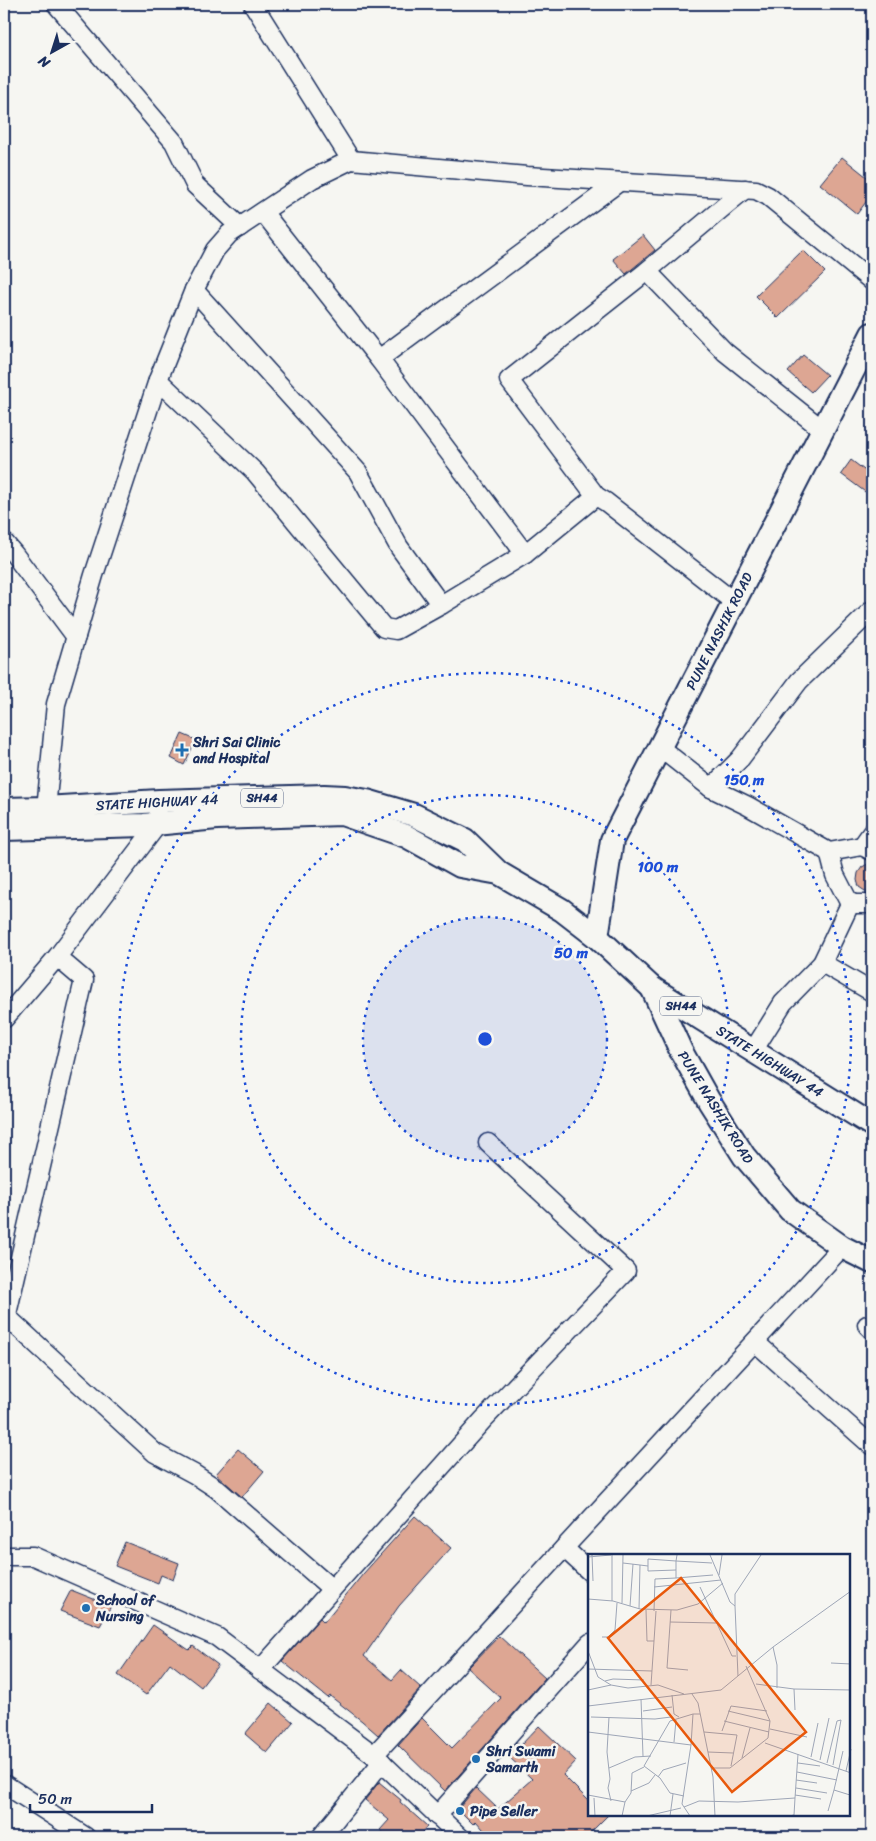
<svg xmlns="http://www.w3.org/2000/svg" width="876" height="1841" viewBox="0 0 876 1841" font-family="Sriracha,sans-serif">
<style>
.building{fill:#dda693;stroke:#1b2f5e}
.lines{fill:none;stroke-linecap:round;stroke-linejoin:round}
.minor-casing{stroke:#1b2f5e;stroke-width:21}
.major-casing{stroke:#1b2f5e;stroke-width:26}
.minor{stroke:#f6f6f2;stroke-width:18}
.major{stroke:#f6f6f2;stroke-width:22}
.ring{fill:none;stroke:#1d4ed8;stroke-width:2.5;stroke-dasharray:2.5 5}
.poi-dot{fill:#1f6fb2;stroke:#f6f6f2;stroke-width:2}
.labels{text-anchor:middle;stroke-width:5;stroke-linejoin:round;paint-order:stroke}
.shield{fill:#f6f6f2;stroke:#5d6b8a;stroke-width:1}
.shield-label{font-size:12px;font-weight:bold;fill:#1b2f5e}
.street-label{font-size:14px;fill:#1b2f5e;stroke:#f6f6f2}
.poi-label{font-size:14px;font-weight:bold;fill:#1b2f5e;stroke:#f6f6f2;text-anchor:start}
.inset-road{fill:none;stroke:#9ea6b7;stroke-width:1}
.view{fill:#e8590c;fill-opacity:0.15;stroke:#e8590c;stroke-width:2.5}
.inset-edge{fill:none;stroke:#1b2f5e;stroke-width:2.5}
.centre{fill:#1d4ed8;stroke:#f6f6f2;stroke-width:2.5}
.ring-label{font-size:15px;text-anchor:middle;font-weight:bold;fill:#1d4ed8;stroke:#f6f6f2;stroke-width:5;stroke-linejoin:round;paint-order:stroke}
</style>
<rect width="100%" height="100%" fill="#f6f6f2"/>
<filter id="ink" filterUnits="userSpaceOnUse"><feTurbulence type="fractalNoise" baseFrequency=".02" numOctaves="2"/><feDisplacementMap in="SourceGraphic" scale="10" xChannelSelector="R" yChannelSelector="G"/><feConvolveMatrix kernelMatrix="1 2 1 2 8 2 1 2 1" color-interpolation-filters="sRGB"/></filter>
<g filter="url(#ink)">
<!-- building -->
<g class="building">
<path d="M842,157L872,181V194L857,214L820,184Z"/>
<path d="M643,235L655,250L626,274L613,259Z"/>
<path d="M803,250L825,272L778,318L756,296Z"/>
<path d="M803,355L827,375L811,392L788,372Z"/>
<path d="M851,460L872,476V497L841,474Z"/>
<path d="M182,734L196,740L184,765L171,758Z"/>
<path d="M872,862V893H868L859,887L857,880L858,873L862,867Z"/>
<path d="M238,1449L264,1471L242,1497L216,1474Z"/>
<path d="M415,1516L451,1548L399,1606L364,1656L392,1680L401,1670L421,1688L378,1735L362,1721L330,1696L328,1698L282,1661L320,1618L324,1622L363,1574Z"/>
<path d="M125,1542L179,1563L173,1580L161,1575L158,1583L115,1566Z"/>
<path d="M71,1590L111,1606L100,1626L60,1611Z"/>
<path d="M153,1625L189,1650L193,1646L218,1665L201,1687L170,1663L146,1695L118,1675Z"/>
<path d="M499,1636L545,1678L445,1791L398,1745L422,1718L452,1748L501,1698L468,1668Z"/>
<path d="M271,1703L293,1722L267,1753L245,1734Z"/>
<path d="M539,1726L576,1761L563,1775L590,1802V1815H608L586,1837H490L476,1821L473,1824L458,1809L476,1788L498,1809L532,1779L506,1754L517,1742L520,1746Z"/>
<path d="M379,1782L401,1800L400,1802L427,1826L418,1837H388L380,1830L389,1820L365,1800Z"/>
</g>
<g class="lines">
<!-- minor casing -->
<g class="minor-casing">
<g id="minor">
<path d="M56,4L174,142L195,185L240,227"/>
<path d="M253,4L351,160"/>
<path d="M263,212L379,359L525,554"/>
<path d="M647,271L725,352L823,430"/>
<path d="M194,290L358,472L399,547L441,605"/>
<path d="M379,359L619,182"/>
<path d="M158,380L255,472L384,628L396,630L441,605L525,554L596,496"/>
<path d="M4,542L14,554L76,637"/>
<path d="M734,602L606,502L596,496L509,380L647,271L745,189"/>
<path d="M659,747L711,788L740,759L799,681L872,610"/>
<path d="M711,788L748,806L829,852L862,846L872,851"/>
<path d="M45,820L56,704L94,575L158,380L194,290L215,250L229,234L312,179L351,160L527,176L756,190L768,196L872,281"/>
<path d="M862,846L872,832"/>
<path d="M850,904H872"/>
<path d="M822,963L872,992"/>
<path d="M4,1019L57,957L158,824V816"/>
<path d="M753,1051L783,1003L822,963L850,904L835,875L829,852"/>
<path d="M7,1317L155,1453L194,1474L217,1489L332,1589"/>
<path d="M867,1325L872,1330"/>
<path d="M4,1327L84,980L57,957"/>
<path d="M755,1342L872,1446"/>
<path d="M564,1548L842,1247"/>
<path d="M4,1556H33L217,1637L374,1755L460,1837"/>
<path d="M260,1670L483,1420L626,1271L488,1143"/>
<path d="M374,1755L564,1548L590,1572"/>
<path d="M4,1784L86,1837"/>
<path d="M437,1816L590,1643"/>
<path d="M321,1837L382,1762"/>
</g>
</g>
<!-- major casing -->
<g class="major-casing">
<g id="major">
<path d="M4,809L45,808L159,801L324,796L345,797L367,801L414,815L465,840L499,873L562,910L597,937L652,988L872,1125"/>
<path d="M4,829L144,825L217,818L342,814L406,836L460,866L499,873"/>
<path d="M597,937L612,840L872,334"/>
<path d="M652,988L681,1051L709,1101L744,1156L790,1210L842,1247L872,1262"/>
</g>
</g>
<!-- minor -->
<use href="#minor" class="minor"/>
<!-- major -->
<use href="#major" class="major"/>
</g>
</g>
<!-- distance rings -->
<circle cx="485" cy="1039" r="122" fill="#1d4ed8" fill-opacity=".12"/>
<g class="ring">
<circle cx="485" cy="1039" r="122"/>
<circle cx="485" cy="1039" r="244"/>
<circle cx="485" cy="1039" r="366"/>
</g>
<!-- markers -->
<g class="poi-dot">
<path d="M179.5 742.5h5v5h5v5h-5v5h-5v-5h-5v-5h5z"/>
<circle cx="86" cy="1608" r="5"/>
<circle cx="476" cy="1759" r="5"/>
<circle cx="460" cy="1811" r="5"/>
</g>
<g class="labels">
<!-- shield labels -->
<g class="shield">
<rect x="241" y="788.5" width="42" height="19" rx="4"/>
<rect x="660" y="996.5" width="42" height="19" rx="4"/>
</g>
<g class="shield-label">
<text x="262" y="802">SH44</text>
<text x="681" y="1010">SH44</text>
</g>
<!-- street labels -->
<g class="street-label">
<text transform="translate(719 631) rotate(-63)" y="5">PUNE NASHIK ROAD</text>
<text transform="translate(157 802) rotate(-3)" y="5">STATE HIGHWAY 44</text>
<text transform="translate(770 1061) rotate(32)" y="5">STATE HIGHWAY 44</text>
<text transform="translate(716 1107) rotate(58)" y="5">PUNE NASHIK ROAD</text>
</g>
<!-- poi labels -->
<g class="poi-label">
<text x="193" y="747">Shri Sai Clinic<tspan x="193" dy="16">and Hospital</tspan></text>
<text x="96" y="1605">School of<tspan x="96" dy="16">Nursing</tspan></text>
<text x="486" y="1756">Shri Swami<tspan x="486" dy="16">Samarth</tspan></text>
<text x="470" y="1816">Pipe Seller</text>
</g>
</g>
<!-- overview -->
<g transform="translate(588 1554)">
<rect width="262" height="262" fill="#f6f6f2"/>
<path class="inset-road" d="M4,1L5,27M24,1V47M89,1L88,7L124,9M122,1L142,48L147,52L150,122M0,3L23,1M35,9L52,11M60,12V5L88,7V16M131,21L134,1M88,24L125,21M66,33L133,26M112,33L144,102H148M0,45L25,47L52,55L89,56L110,50L135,29M34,49L35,1M42,52L45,10M147,52V40L173,1M51,55L52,11L60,12V17L88,16V24L67,25L66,57M58,56L59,87H66L68,57M83,56L79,114L100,116M82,68L128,69M14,83H20L27,76L29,49M185,93L189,111V134M0,97L10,123L23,131L40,134L70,131L96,140M243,109L263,110M0,115L64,117M17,127L25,125L56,126M168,130L206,135L263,136M63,131L66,87M206,135L207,156M0,136L23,131M104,140L110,149L125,223L127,262M84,141L86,160L91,163M53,145L55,202M0,152L133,136L185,93L263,37M55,157L84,153M140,157L182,167M3,163L67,165L83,163M21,163L19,198L22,225L20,234L23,247M136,167L181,178M182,175L219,183M134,177L143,152L179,157M0,178L103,191L105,160H112M116,178L149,181L143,212M86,188L88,166M177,189L263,219M255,197L246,236L262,241M120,198L145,199M223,203L230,169M154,204L162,174M232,206L241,164M210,209L232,212M239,209L249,167L253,166L245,211M21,214L47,203L63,202M123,214H142L180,184L182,167L158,112M258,217L263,195M209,218L249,226M70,223L75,216L98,209M208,226L229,229M208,234L239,239M43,237L61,229L67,221M0,241L37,248M207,241L233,245M96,242L82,239L72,224L56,212L82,167L105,160M6,244L7,262M96,253L111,247L150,248L207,244L210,200M240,257L246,236M34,262L37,248L43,239L44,219L56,213M59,262L93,254M82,262L85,240M102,262L94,250L103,191M201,262L206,261L207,244"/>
<path class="view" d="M93,24L218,178L144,238L20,84Z"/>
<rect width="262" height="262" class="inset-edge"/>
</g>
<circle cx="485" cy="1039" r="8" class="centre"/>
<g class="ring-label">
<text x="744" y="785">150 m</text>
<text x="658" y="872">100 m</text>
<text x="571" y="958">50 m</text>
</g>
<!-- margin -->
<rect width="876" height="1841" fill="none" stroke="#f6f6f2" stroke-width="20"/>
<rect x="10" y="10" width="856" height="1821" fill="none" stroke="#1b2f5e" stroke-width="2" filter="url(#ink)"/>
<!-- north arrow -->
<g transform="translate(52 52) rotate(219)" stroke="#f6f6f2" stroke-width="4" paint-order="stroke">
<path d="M0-4L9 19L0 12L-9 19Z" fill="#1b2f5e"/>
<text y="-8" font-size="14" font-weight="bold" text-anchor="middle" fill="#1b2f5e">N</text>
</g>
<!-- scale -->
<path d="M30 1804v8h122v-8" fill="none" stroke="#1b2f5e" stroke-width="2.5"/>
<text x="38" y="1804" font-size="15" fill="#1b2f5e" stroke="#f6f6f2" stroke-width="4" paint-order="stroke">50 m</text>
</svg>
